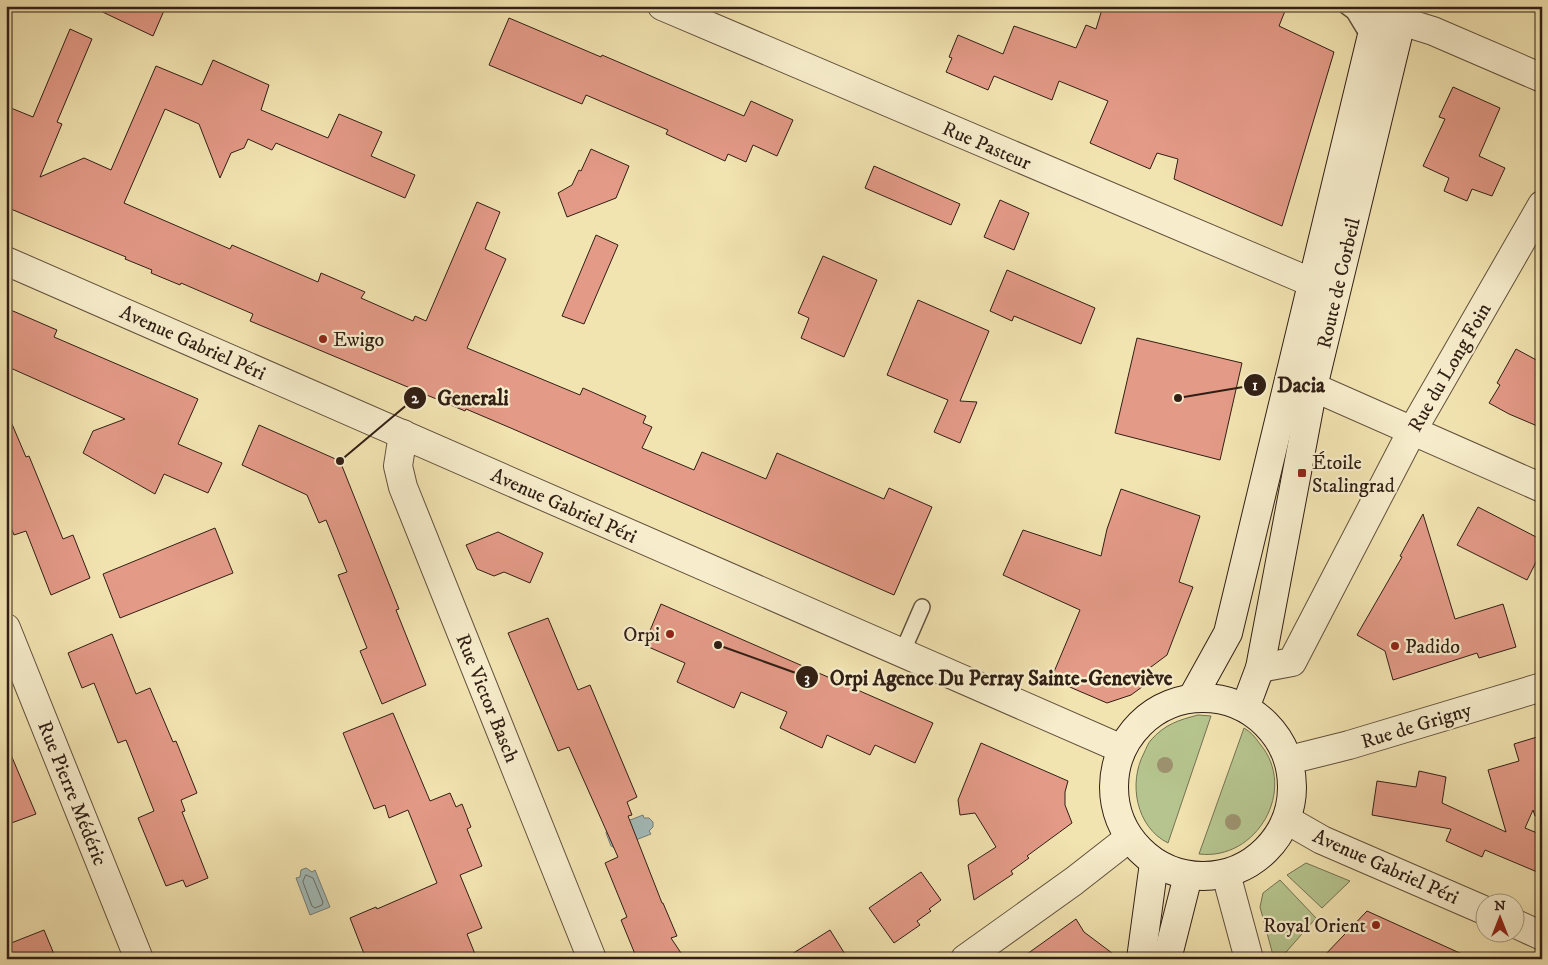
<svg xmlns="http://www.w3.org/2000/svg" width="1548" height="965" viewBox="0 0 1548 965" font-family="'IM FELL DW Pica',serif">
<style>
.green{fill:#b6c58f;stroke:#747252}
.water{fill:#a2bbb8;stroke:#757d77}
.lines{fill:none;stroke-linecap:round;stroke-linejoin:round}
.shore{stroke:#6a6d66;stroke-width:1}
.building{fill:#e39a87;stroke:#311f15}
.service-casing{stroke:#61503c;stroke-width:18}
.minor-casing{stroke:#61503c;stroke-width:30}
.tertiary-casing{stroke:#61503c;stroke-width:30}
.secondary-casing{stroke:#311f15;stroke-width:30}
.service{stroke:#f7edcc;stroke-width:15}
.minor{stroke:#f7edcc;stroke-width:28}
.tertiary{stroke:#f7edcc;stroke-width:28}
.secondary{stroke:#f7edcc;stroke-width:28}
.tree{fill:#9e9370}
.poi-dot{fill:#8f2418;stroke:#f7edcc;stroke-width:2}
.labels{text-anchor:middle;stroke-width:4.5;stroke-linejoin:round;paint-order:stroke}
.street-label{font-size:20px;fill:#311f15;stroke:#f7edcc}
.poi-label{font-size:20px;fill:#311f15;stroke:#f7edcc;text-anchor:start}
.leader{fill:none;stroke:#311f15;stroke-width:2}
.callout-dot{fill:#311f15;stroke:#f7edcc;stroke-width:2}
.mark-label{font-size:15px;text-anchor:middle;font-weight:bold;fill:#fff}
.callout-label{font-size:21px;text-anchor:middle;font-weight:bold;fill:#311f15;stroke:#f7edcc;stroke-width:4.5;stroke-linejoin:round;paint-order:stroke}
</style>
<rect width="100%" height="100%" fill="#f2e4b1"/>
<filter id="stains"><feTurbulence type="fractalNoise" baseFrequency=".004" numOctaves="4"/><feColorMatrix values="0 0 0 0 .2 0 0 0 0 .09 0 0 0 0 .02 0 0 0 .5 -.17"/></filter>
<radialGradient id="worn" r=".72"><stop offset=".6" stop-color="#630" stop-opacity="0"/><stop offset="1" stop-color="#630" stop-opacity=".3"/></radialGradient>
<!-- green -->
<g class="green">
<path d="M1198,715L1211,716L1168,843C1136,827 1128,783 1144,753C1146,749 1148,743 1151,740C1165,724 1179,720 1198,715Z"/>
<path d="M1244,728C1251,732 1255,737 1260,744C1298,789 1257,861 1199,854Z"/>
<path d="M1306,863L1350,881L1322,908L1287,875Z"/>
<path d="M1280,880L1316,918L1280,959H1274L1260,907L1263,893Z"/>
</g>
<!-- water -->
<g class="water">
<path d="M643,815L644,818H649L653,822V827L649,831L651,834L615,848L611,846L606,833L607,829Z"/>
<path d="M306,868L312,872L315,870L330,907L310,915L296,878L300,877L301,870Z"/>
</g>
<g class="lines">
<!-- shore -->
<path class="shore" d="M306,875L313,878L323,902L322,905L315,908L312,906L303,882Z"/>
</g>
<!-- building -->
<g class="building">
<path d="M90,6H166L153,36Z"/>
<path d="M1103,6H1287L1279,26L1334,52L1282,226L1174,179L1178,159L1157,153L1150,169L1090,143L1108,101L1059,81L1052,100L994,76L988,90L946,72L952,58L949,57L958,35L1003,54L1014,26L1076,48L1086,25L1096,29Z"/>
<path d="M509,18L601,57L602,55L744,116L751,101L793,120L777,156L753,145L746,162L728,154L725,161L666,134L668,130L586,95L582,104L489,65Z"/>
<path d="M70,29L92,39L57,122L62,124L40,177L84,158L111,170L156,66L202,85L213,60L269,85L261,110L328,138L339,114L382,132L371,156L415,175L405,198L276,143L272,150L248,139L244,148L231,153L220,178L199,124L165,109L124,203L230,249L232,245L318,282L321,273L365,292L361,298L413,321L415,316L426,321L477,202L500,212L485,249L506,259L467,348L580,395L583,388L646,416L643,423L652,427L642,448L694,470L702,452L766,479L777,453L884,499L889,488L932,507L894,595L513,429L466,409L465,411L250,321L253,314L181,283L180,285L151,273L152,270L125,259L126,257L6,207V106L33,117Z"/>
<path d="M1453,87L1500,108L1479,156L1505,168L1492,196L1472,189L1467,201L1444,191L1449,178L1423,166L1445,119L1439,117Z"/>
<path d="M591,149L629,166L616,198L567,217L558,193L572,185L579,170L581,171Z"/>
<path d="M874,166L960,204L951,225L865,188Z"/>
<path d="M1000,200L1029,213L1014,250L984,237Z"/>
<path d="M596,235L618,245L584,324L562,316Z"/>
<path d="M823,256L877,280L844,357L801,338L809,318L798,313Z"/>
<path d="M1007,270L1095,308L1081,344L1014,316L1012,321L990,311Z"/>
<path d="M918,300L989,331L960,401L977,402L960,443L934,432L948,400L887,375Z"/>
<path d="M6,308L57,330L54,337L198,399L178,444L222,463L208,493L164,474L155,494L83,453L93,431L125,419L6,366Z"/>
<path d="M1137,338L1242,363L1220,460L1115,433Z"/>
<path d="M1516,349L1542,363L1536,376L1542,380V428L1509,414L1489,403L1500,385L1497,383Z"/>
<path d="M6,410L26,457L29,456L63,539L73,535L90,578L51,595L26,531L14,535L6,515Z"/>
<path d="M259,425L340,461L399,609L396,610L426,685L382,704L360,651L367,648L338,575L347,572L326,520L319,523L307,495L242,465Z"/>
<path d="M1121,489L1200,516L1179,582L1193,587L1167,655L1139,676L1146,684L1131,695L1107,703L1051,679L1080,610L1003,575L1023,530L1101,556L1107,529Z"/>
<path d="M1478,507L1542,540V550L1527,580L1457,545Z"/>
<path d="M1423,514L1455,619L1503,604L1516,647L1479,658L1477,653L1393,680L1385,651L1357,635L1402,557L1400,556Z"/>
<path d="M215,528L233,573L120,618L103,574Z"/>
<path d="M498,532L543,553L530,583L504,572L494,576L477,569L466,545Z"/>
<path d="M661,604L933,723L915,763L875,745L870,755L827,735L822,748L780,728L787,712L741,692L734,708L677,682L685,663L644,645Z"/>
<path d="M548,618L578,690L590,685L637,797L627,802L632,815L628,816L662,903H663L677,936L671,938L685,959H637L621,920L627,917L605,863L618,857L569,747L558,751L508,633Z"/>
<path d="M112,634L136,694L150,688L173,742L176,741L197,793L181,800L185,811L182,812L208,878L186,887L183,880L166,886L138,818L154,811L126,740L118,743L94,683L82,688L68,653Z"/>
<path d="M393,713L430,801L450,793L456,807L462,804L471,827L467,829L482,866L460,875L482,928L467,934L477,959H366L350,918L376,907L377,909L437,883L408,810L389,818L385,805L374,809L343,733Z"/>
<path d="M1537,737L1542,752V815L1535,816L1533,810L1525,828L1542,835V874L1485,850L1482,857L1446,841L1451,829L1372,815L1377,781L1416,787L1419,771L1446,777L1442,803L1506,832L1488,770L1519,761L1514,744Z"/>
<path d="M6,743L36,814L6,825Z"/>
<path d="M981,743L1068,781L1065,792V805L1072,823L1027,856L1029,858L1011,871L1013,874L974,900L968,865L996,847L975,813L960,815L958,800Z"/>
<path d="M921,872L941,900L929,909L931,911L917,921L920,925L894,943L869,908Z"/>
<path d="M1367,911L1473,959H1321Z"/>
<path d="M1076,919L1084,932L1120,959H1020Z"/>
<path d="M44,930L56,959H6V945Z"/>
<path d="M830,930L848,959H784Z"/>
</g>
<g class="lines">
<!-- service casing -->
<g class="service-casing">
<g id="service">
<path d="M1346,6L1354,12L1371,40"/>
<path d="M902,653L922,607"/>
</g>
</g>
<!-- minor casing -->
<g class="minor-casing">
<g id="minor">
<path d="M662,6L1313,283"/>
<path d="M1401,21L1433,31L1542,78"/>
<path d="M1313,387L1542,488"/>
<path d="M403,434L398,466L403,487L592,959"/>
<path d="M6,628L139,959"/>
<path d="M1260,668L1292,662L1412,431L1542,205"/>
<path d="M1289,760L1349,745L1542,687"/>
<path d="M1287,820L1322,840L1486,911"/>
<path d="M1226,874L1249,959"/>
<path d="M1516,924L1542,936"/>
<path d="M965,959L1074,881L1129,838"/>
</g>
</g>
<!-- tertiary casing -->
<g class="tertiary-casing">
<path id="tertiary" d="M6,261L1122,749"/>
</g>
<!-- secondary casing -->
<g class="secondary-casing">
<g id="secondary">
<circle cx="1203" cy="787" r="89"/>
<path d="M1192,698L1228,633L1379,6"/>
<path d="M1245,708L1260,668L1313,387L1405,6"/>
<path d="M1141,959L1154,863"/>
<path d="M1167,959L1188,876"/>
</g>
</g>
<!-- service -->
<use href="#service" class="service"/>
<!-- minor -->
<use href="#minor" class="minor"/>
<!-- tertiary -->
<use href="#tertiary" class="tertiary"/>
<!-- secondary -->
<use href="#secondary" class="secondary"/>
</g>
<!-- trees -->
<g class="tree">
<circle cx="1165" cy="765" r="8"/>
<circle cx="1233" cy="822" r="8"/>
</g>
<!-- markers -->
<g class="poi-dot">
<circle cx="323" cy="339" r="5"/>
<rect x="1297" y="468" width="10" height="10" rx="2.5"/>
<circle cx="670" cy="634" r="5"/>
<circle cx="1395" cy="646" r="5"/>
<circle cx="1376" cy="925" r="5"/>
</g>
<g class="labels">
<!-- street labels -->
<g class="street-label">
<text transform="translate(987 145) rotate(23)" y="7">Rue Pasteur</text>
<text transform="translate(1338 283) rotate(-77)" y="7">Route de Corbeil</text>
<text transform="translate(193 342) rotate(24)" y="7">Avenue Gabriel Péri</text>
<text transform="translate(1449 367) rotate(-60)" y="7">Rue du Long Foin</text>
<text transform="translate(564 505) rotate(24)" y="7">Avenue Gabriel Péri</text>
<text transform="translate(488 698) rotate(68)" y="7">Rue Victor Basch</text>
<text transform="translate(1416 725) rotate(-17)" y="7">Rue de Grigny</text>
<text transform="translate(73 793) rotate(68)" y="7">Rue Pierre Médéric</text>
<text transform="translate(1386 866) rotate(24)" y="7">Avenue Gabriel Péri</text>
</g>
<!-- poi labels -->
<g class="poi-label">
<text x="333" y="346">Ewigo</text>
<text x="1312" y="469">Étoile<tspan x="1312" dy="23">Stalingrad</tspan></text>
<text x="660" y="641" text-anchor="end">Orpi</text>
<text x="1405" y="653">Padido</text>
<text x="1366" y="932" text-anchor="end">Royal Orient</text>
</g>
</g>
<!-- callouts -->
<path class="leader" d="M1178 398L1255 385M340 461L415 398M718 645L807 677"/>
<g class="callout-dot">
<circle cx="1178" cy="398" r="5"/>
<circle cx="340" cy="461" r="5"/>
<circle cx="718" cy="645" r="5"/>
<circle cx="1255" cy="385" r="12"/>
<circle cx="415" cy="398" r="12"/>
<circle cx="807" cy="677" r="12"/>
</g>
<g class="mark-label">
<text x="1255" y="390">1</text>
<text x="415" y="403">2</text>
<text x="807" y="683">3</text>
</g>
<g class="callout-label">
<text x="1301" y="392">Dacia</text>
<text x="473" y="405">Generali</text>
<text x="1001" y="685">Orpi Agence Du Perray Sainte-Geneviève</text>
</g>
<!-- margin -->
<rect width="1548" height="965" fill="none" stroke="#f2e4b1" stroke-width="25"/>
<rect x="8" y="8" width="1533" height="950" fill="none" stroke="#311f15" stroke-width="2.5"/>
<rect x="12" y="12" width="1523" height="940" fill="none" stroke="#311f15"/>
<!-- north arrow -->
<g transform="translate(1500 918)"><circle r="24" fill="#f7edcc" stroke="#a89b83"/>
<path d="M0-4L9 19L0 12L-9 19Z" fill="#8f2418"/>
<text y="-8" font-size="14" font-weight="bold" text-anchor="middle" fill="#311f15">N</text>
</g>
<rect width="100%" height="100%" filter="url(#stains)"/>
<rect width="100%" height="100%" fill="url(#worn)"/>
</svg>
